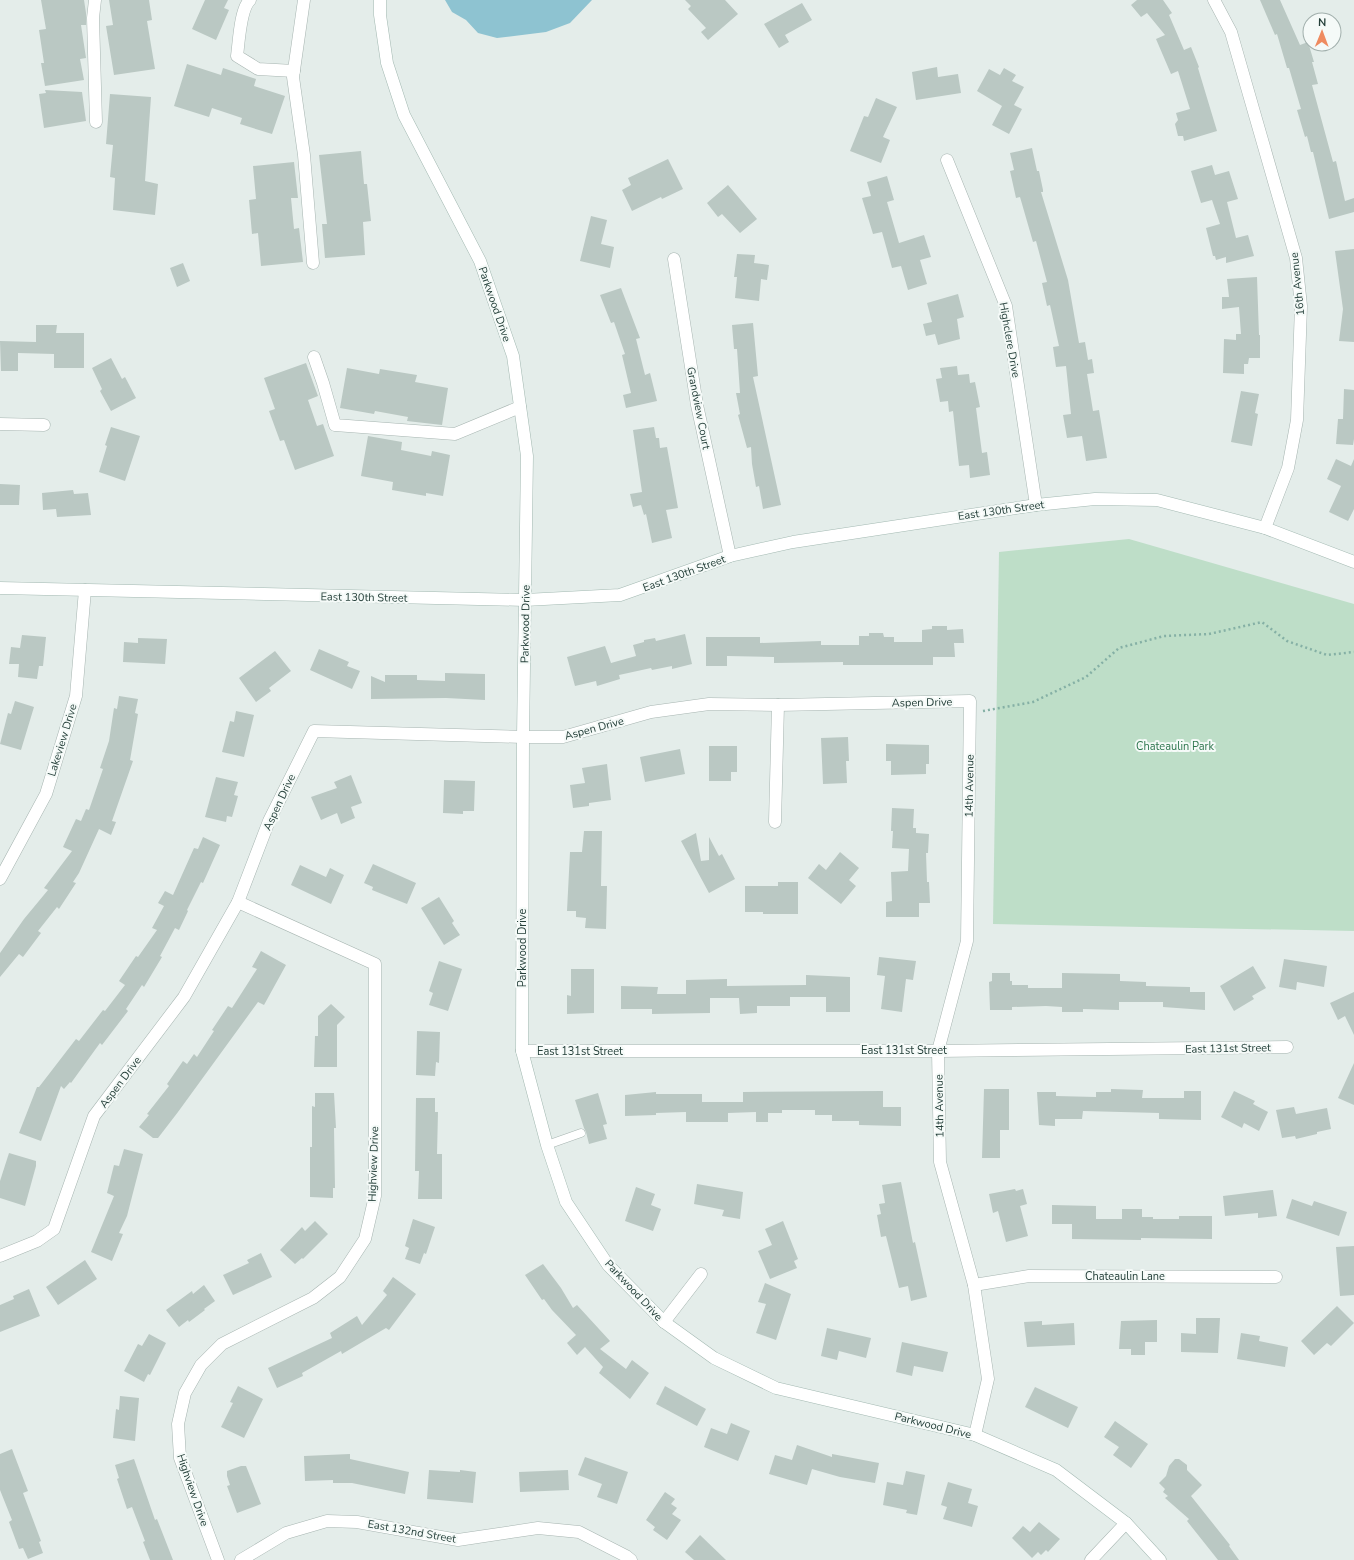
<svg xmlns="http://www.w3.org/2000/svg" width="1354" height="1560" viewBox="0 0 1354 1560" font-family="'Nunito Sans',sans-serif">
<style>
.green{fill:#bedec8}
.water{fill:#8ec3d1}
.building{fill:#bac8c3}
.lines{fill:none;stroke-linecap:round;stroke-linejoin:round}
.lane-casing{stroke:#a7b5b1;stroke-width:9}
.street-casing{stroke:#a7b5b1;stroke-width:13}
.secondary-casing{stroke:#a3b9b2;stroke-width:13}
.path{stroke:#85b0a5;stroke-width:2.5;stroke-dasharray:2 3;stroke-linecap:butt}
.lane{stroke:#fff;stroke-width:8}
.street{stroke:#fff;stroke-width:12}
.secondary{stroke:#fff;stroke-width:12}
.labels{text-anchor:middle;stroke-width:4;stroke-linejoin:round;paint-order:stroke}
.street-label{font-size:11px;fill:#243f39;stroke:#f5faf8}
.park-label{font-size:11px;fill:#2e764e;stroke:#f5faf8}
</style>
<rect width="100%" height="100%" fill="#e4edea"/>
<!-- green -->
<path class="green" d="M1129,539L1354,604V931L993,924L999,552Z"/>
<!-- water -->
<path class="water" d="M445,0H592L570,23L546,32L497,38L478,33L466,20L452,12Z"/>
<!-- building -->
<g class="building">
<path d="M41,0H84L86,13V25H81L86,58L80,59L84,80L45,86L41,63H44L39,30L46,29Z"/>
<path d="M109,0H149L152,20L147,21L155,69L114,75L106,26L113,25Z"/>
<path d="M205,0H228L224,8L229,10L216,40L192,29Z"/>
<path d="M685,0H725L738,14L708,40L701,32L706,28L688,9L691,6Z"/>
<path d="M1137,0H1163L1172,13L1169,15L1184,50L1191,47L1199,67L1198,68L1217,131L1184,141L1183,136H1178L1175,124L1178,120L1176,113L1190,109L1178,71L1171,74L1156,39L1165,35L1147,13L1141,17L1131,5Z"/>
<path d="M1260,0H1280L1300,45L1308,42L1314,62H1312L1318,84L1312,85L1333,162L1336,161L1345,201L1354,198V212L1329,219L1313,152H1311L1307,136L1305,137L1297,110L1301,109L1289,68H1287L1277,34L1275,35Z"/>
<path d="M802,3L812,20L785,35L789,42L779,48L764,24Z"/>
<path d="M187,64L221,75L223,68L256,79L254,86L285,96L272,134L240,124L242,118L212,108L209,117L174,106Z"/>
<path d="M937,67L938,77L958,74L961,93L916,100L912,72Z"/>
<path d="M1004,68L1016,75L1012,81L1024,87L1014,105L1022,109L1009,134L992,125L1002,106L977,91L989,69L1000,75Z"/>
<path d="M45,90L82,92L86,121L44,128L39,94L46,93Z"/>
<path d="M110,94L151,97L145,181L158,184L155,215L113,210L115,178L110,177L113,145L106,144Z"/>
<path d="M876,98L897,107L883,137L890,140L881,163L850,151L864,116L868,117Z"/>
<path d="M1032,148L1037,171H1039L1043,190V192H1041L1068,280L1079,343L1085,342L1088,360L1092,359L1094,373L1087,374L1093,411L1099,410L1107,458L1086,461L1082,436L1067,438L1063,415L1071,414L1066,366L1056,367L1053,347L1059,346L1050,305L1047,306L1042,283L1047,282L1036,241L1033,242L1020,197L1016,198L1010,171L1014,170L1010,153Z"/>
<path d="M361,151L364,184H367L371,221L363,222L365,255L325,258L322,224H327L319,155Z"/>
<path d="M668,159L683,189L662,199L661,197L632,211L622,190L631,185L628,178Z"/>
<path d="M294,162L298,198H291L294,229L299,228L303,262L261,266L258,233L252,234L249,200L256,199L253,166Z"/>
<path d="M1212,165L1215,175L1229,171L1238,199L1227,202L1236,238L1248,235L1254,256L1226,263V257L1216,260L1215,256H1213L1206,228L1220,224L1212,200L1201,203L1191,171Z"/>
<path d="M887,176L894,200L887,202L899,243L924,235L931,257L920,260L927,284L908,290L901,266L892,268L882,232L873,234L862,198L871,196L867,182Z"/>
<path d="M728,185L757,219L740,233L722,214L718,217L707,203Z"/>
<path d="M591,216L607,220L601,244L614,247L610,268L580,261Z"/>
<path d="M1354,249V342L1339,341L1343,309L1335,251Z"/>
<path d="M737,254L755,255L754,263L769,265L767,280L761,279L759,301L735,298L737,277H734Z"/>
<path d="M183,263L190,281L177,287L170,268Z"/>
<path d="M1257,277L1259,335H1260V358H1249L1248,364H1244V374L1223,373L1224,339L1236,340V334H1241L1239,307L1222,309V297H1229L1227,279Z"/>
<path d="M621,288L640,338L636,339L645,375L650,373L657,401L626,408L623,395L631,393L622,355L625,354L614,322L611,323L600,295Z"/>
<path d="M958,294L964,317L957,319L960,339L938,345L935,334L926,336L923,324L932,322L927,303Z"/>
<path d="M753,323L758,376L753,377L781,505L763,509L759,486L756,487L752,464L751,447L747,448L738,415L740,414L736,393H740L737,349H734L732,325Z"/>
<path d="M36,325H57L56,333H84V368H54V354L18,353V371H1L0,341L36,342Z"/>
<path d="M111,358L122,379L125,377L136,398L111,411L100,391L102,389L92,368Z"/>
<path d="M306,363L318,396L308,400L317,426L323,424L334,456L295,470L284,440L280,441L269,411L275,409L264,378Z"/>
<path d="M957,366L958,375L969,374L970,383L975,382L980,407L976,408L982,453L987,452L990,475L970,478L969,465L959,466L953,411L949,412L948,401L940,402L936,379L942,378L940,368Z"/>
<path d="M347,368L379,374L380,369L417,375L415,382L448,388L442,425L407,421L408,417L375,411L374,414L340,408Z"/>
<path d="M1344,389L1354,390V439L1353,445L1336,444L1338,419H1343Z"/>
<path d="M1241,391L1259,394L1255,413L1258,414L1252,446L1231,442Z"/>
<path d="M111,427L140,436L125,481L99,472L107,446L105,445Z"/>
<path d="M654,427L656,438H659L660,448L667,447L678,508L666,510L672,538L652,543L646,514L644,515L641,505L633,507L630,494L642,492L633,430Z"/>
<path d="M368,436L402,442L401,450L431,456L432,451L450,455L443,496L426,493V496L392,490L393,482L361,476Z"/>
<path d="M1336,459L1351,466L1354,459V509L1348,521L1329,512L1341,486L1327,479Z"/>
<path d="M0,484L20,485L19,505H0Z"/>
<path d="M73,490L74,494L88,493L91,515L57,517L56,509L43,510L42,493Z"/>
<path d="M932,626H947V630L963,629L964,643H954L955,657H933V665H843V662L774,663V657L727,656V666H706V637H760V643L821,641V645H859V636H869V633H883L884,637H894V642H922V630L932,629Z"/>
<path d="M685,634L692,664L672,669V666L652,670L651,668L619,675L620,679L597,686L596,681L575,686L567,657L605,646L611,663L636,656L633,645L644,642V640L655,638L656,641Z"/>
<path d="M22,635L46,637L43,666H39L37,679L18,677L19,664H9L11,647L20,648Z"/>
<path d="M138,638L167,639L165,664L123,662L124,642L138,643Z"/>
<path d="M319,649L349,662L347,666L360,671L352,689L310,670Z"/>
<path d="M275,651L291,671L269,688L271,691L256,702L239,678Z"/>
<path d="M445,673L485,674V700L446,698L371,699V676L385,682V675H417V680L445,681Z"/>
<path d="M119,696L138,699L135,713L138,714L130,760L133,761L112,821L116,822L111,835L99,829L79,873L73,882L76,883L59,909L57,907L38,931L41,933L23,957L19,954L0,977V953L24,919L48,890L44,888L72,851L63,847L76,819L81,821L86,809L89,810L103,769L100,768L109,741L114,708L117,709Z"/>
<path d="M15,701L34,707L21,750L0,744L8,713L11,714Z"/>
<path d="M236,711L254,715L244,757L222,752L230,721L234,722Z"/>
<path d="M848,737L849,761H846L847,783L823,784L821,738Z"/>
<path d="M886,744L929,745V764H926V774L891,775V761H886Z"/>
<path d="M709,746H737V772H731V781H709Z"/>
<path d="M680,749L685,774L645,782L640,757Z"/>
<path d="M607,764L611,800L589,803V806L573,808L570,785L585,783L582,768Z"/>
<path d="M351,775L362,803L351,807L355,818L341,824L337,813L321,820L311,797L337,788L334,782Z"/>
<path d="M216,777L238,782L234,795L238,796L232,817L227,816L226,822L205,817Z"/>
<path d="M444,780L475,781L474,811H463V814L443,813Z"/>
<path d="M892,808L914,809L913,828H916V833L929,834L928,853H926L927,882H929L930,903H919V917H886V902L892,901L891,872L908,871L909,849L892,848L893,831H891Z"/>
<path d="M584,831H602L601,886H607L606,929L585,928L586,918L576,917V911H567L570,852H582Z"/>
<path d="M696,833L701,861L709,860V837L719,856L722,854L735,879L709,893L681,841Z"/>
<path d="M203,837L220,845L203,883L201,882L187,910L188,911L179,930L175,928L160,956L162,957L144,987L142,985L126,1009L128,1011L102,1045L100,1043L71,1083L70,1082L64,1089L61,1086L41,1141L19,1133L37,1087H39L76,1039L79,1041L103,1010L105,1011L125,985L119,981L136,956L138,957L157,930L152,928L164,906L158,903L165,891L173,895L194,848L198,849Z"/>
<path d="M840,852L859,868L849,880L856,886L841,904L808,878L819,864L826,870Z"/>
<path d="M373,864L416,883L407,904L372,890L373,887L364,883Z"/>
<path d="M300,865L326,877L330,868L344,875L331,904L291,885Z"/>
<path d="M778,882H798V914H763V912H745V886H778Z"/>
<path d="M439,897L454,921L452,923L460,935L444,945L421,908Z"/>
<path d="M261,951L286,965L264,1005L258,1002L178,1112L158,1138H153L139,1127L149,1115L147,1114L169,1086L167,1084L183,1061L187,1064L194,1054L197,1057L214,1031L212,1030L228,1006L232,1008L257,969L252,967Z"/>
<path d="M879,957L916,961L913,980L906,979L902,1012L881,1009L885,976L877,975Z"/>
<path d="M1284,959L1327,966L1324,987L1297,982L1296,990L1279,987Z"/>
<path d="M439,961L462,969L448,1011L429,1005L433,993L429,991Z"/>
<path d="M1253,966L1266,988L1252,996L1254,999L1234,1011L1220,986Z"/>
<path d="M571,969H594V1013L567,1014V995L571,996Z"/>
<path d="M992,973H1010V981H1012V985H1028V988H1062V973L1120,974V981L1146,982V986L1190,987V992H1205V1010L1163,1007V1002H1119V1010L1083,1009V1012H1062V1007L1046,1006L1012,1007V1010H990L989,982L992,981Z"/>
<path d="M806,975L850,977V1012H826V997H790V1006H757V1013L740,1014L739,998H710V1013L652,1014V1009H621V986L658,987L657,994H686V980L727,979V986L806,985Z"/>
<path d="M1354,992V1035L1345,1016L1338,1020L1330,1003Z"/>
<path d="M331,1004L345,1017L337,1025V1067H314L315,1036H318V1016Z"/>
<path d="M417,1031L440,1032L439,1063L436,1062L435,1076L416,1075Z"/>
<path d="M1354,1063V1105L1338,1098Z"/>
<path d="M984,1089H1009V1130H1000V1158H982Z"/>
<path d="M1111,1089L1143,1090L1142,1098H1184V1091H1201V1120L1159,1119V1113L1083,1111L1082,1119H1055V1126L1039,1125L1037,1092H1056V1096L1096,1097V1092H1111Z"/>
<path d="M883,1091V1107H901V1126L859,1125V1121H832V1115H815V1110H782V1113H768V1122H756V1112L728,1113V1122H686V1112L656,1113V1115L625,1116V1095L656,1092V1094H702V1102H743V1092Z"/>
<path d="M1234,1091L1255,1101L1253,1104L1268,1112L1259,1131L1244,1123L1242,1128L1221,1117Z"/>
<path d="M315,1093H334L336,1128H334L335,1188H333V1198L310,1197V1147H312V1106L315,1107Z"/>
<path d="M598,1093L607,1124L603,1125L607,1139L589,1144L586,1132L584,1128L575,1100Z"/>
<path d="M416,1098H435V1112H438L437,1154H442V1199H418L419,1171H415Z"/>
<path d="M1294,1107L1296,1114L1327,1108L1331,1129L1317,1132V1134L1296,1139L1295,1136L1282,1138L1276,1110Z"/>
<path d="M124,1149L143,1154L127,1216L119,1233L123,1234L112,1261L91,1252L114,1196L107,1193L114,1165L119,1166Z"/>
<path d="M9,1153L36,1161V1166L25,1206L0,1198V1181Z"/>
<path d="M901,1182L913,1243L915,1242L927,1297L911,1301L908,1286L899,1288L886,1236L881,1237L877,1215L881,1214L879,1204L885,1203L882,1185Z"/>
<path d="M697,1184L743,1192L740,1219L722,1216L724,1210L694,1204Z"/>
<path d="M636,1187L655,1194L651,1205L661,1209L653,1231L625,1221Z"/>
<path d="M1015,1189L1016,1191L1023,1189L1027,1204L1020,1206L1028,1236L1006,1242L998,1211L993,1213L989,1194Z"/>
<path d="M1273,1190L1277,1216L1258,1218V1213L1225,1216L1223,1196Z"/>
<path d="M1292,1199L1312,1206L1314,1201L1347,1212L1339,1236L1286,1218Z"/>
<path d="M1052,1205L1096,1206V1219H1122V1209H1142V1217H1153V1219H1179V1216H1212V1239L1141,1238V1240L1072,1239V1224H1052Z"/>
<path d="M413,1219L435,1227L426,1254L424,1253L420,1264L405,1259L409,1248L405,1246Z"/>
<path d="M315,1221L328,1234L303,1259L302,1258L295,1264L280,1250L302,1227L305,1231Z"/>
<path d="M783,1221L798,1259L794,1261L797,1268L770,1279L758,1251L772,1245L765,1229Z"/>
<path d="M1354,1246V1295L1340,1296L1336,1247Z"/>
<path d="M261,1253L272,1277L233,1295L223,1275L249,1263L247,1260Z"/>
<path d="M85,1260L97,1279L58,1305L46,1287Z"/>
<path d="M543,1264L561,1288L573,1308L577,1305L610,1341L600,1349L626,1369L632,1360L649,1373L630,1399L599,1373L603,1367L585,1347L577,1355L567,1343L576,1335L552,1310L544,1299L542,1300L525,1275Z"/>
<path d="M393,1277L416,1294L389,1330L386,1328L342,1354L341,1351L302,1373L303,1376L277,1388L268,1368L332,1338L330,1333L357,1316L362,1325L387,1295L383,1291Z"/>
<path d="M765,1283L791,1294L776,1340L756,1333L766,1304L758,1302Z"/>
<path d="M204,1285L215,1301L204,1309L205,1310L189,1322L188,1320L179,1327L166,1310L192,1291L193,1294Z"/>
<path d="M29,1289L40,1316L0,1332V1305L14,1299L13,1296Z"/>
<path d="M1337,1306L1354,1323L1331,1346L1327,1343L1314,1355L1301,1341Z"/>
<path d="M1196,1318H1220L1218,1353L1181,1352V1333L1196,1334Z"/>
<path d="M1157,1320V1342H1145V1355H1131V1349H1119L1121,1321Z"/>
<path d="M1042,1321V1325L1074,1323L1075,1345L1027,1347L1024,1322Z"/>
<path d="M827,1328L871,1338L866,1358L839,1351L837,1360L821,1356Z"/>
<path d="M1241,1333L1260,1336L1259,1341L1288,1347L1285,1367L1237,1359Z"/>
<path d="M149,1334L166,1343L150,1375L148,1374L144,1382L124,1371L138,1344L142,1346Z"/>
<path d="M902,1342L948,1352L943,1372L914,1366L912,1376L896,1372Z"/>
<path d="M238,1386L263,1399L244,1438L221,1427L233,1403L230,1402Z"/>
<path d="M665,1386L706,1409L697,1426L656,1404Z"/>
<path d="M1035,1387L1078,1407L1068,1428L1025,1407Z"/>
<path d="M120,1396L139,1398L135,1441L113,1438L116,1409L119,1410Z"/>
<path d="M1115,1421L1148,1444L1131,1468L1113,1455L1119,1447L1104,1437Z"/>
<path d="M731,1423L750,1431L738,1461L704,1447L711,1428L727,1434Z"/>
<path d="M797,1445L832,1457V1454L879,1463L875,1483L840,1477L812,1469L807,1485L769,1474L775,1455L792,1460Z"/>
<path d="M12,1449L28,1491L23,1493L41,1541L39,1542L43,1553L28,1559L23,1548L19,1549L9,1522L12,1520L0,1490V1454Z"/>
<path d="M350,1454V1459L409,1472L405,1494L352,1483H333V1480L305,1481L304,1456Z"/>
<path d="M585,1457L628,1472L617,1504L597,1497L602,1484L578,1475Z"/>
<path d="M134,1459L155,1520L157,1519L173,1560H150L143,1542L145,1541L132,1507L127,1509L117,1479L119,1478L115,1465Z"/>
<path d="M1175,1459H1179L1187,1465V1470L1202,1485L1191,1496L1230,1545L1229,1546L1239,1560H1218L1187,1521L1189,1519L1165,1498L1168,1496L1163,1492L1165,1489L1159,1483L1166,1476L1169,1466Z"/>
<path d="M241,1466H246L261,1504L237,1513L227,1486L230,1485L227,1476V1471Z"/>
<path d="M429,1470L460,1472V1470L476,1472L473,1503L427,1499Z"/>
<path d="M568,1470L569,1490L520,1492L519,1472Z"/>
<path d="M906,1471L925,1475L917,1515L906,1513L907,1510L883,1505L887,1482L903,1485Z"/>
<path d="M948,1482L972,1489L968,1503L978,1506L972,1527L943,1519L947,1507L941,1505Z"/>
<path d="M665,1492L675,1499L671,1504L677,1508L672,1514L681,1520L667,1540L653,1530L655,1527L646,1520Z"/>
<path d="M1039,1522L1060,1539L1048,1552L1046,1550L1041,1555L1038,1552L1032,1558L1012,1538L1023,1526L1030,1532Z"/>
<path d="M700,1535L726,1560H694L685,1552Z"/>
</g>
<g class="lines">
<!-- lane casing -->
<g class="lane-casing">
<path id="lane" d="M547,1145L581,1133"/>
</g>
<!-- street casing -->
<g class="street-casing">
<g id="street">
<path d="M95,0L93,18L96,122"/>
<path d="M250,0C240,9 239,42 237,56L258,69L294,71"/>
<path d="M304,0L293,77L304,155L313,263"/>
<path d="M1214,0L1231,32L1296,258L1301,306L1297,420L1288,468L1265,528"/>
<path d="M947,160L1006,306L1036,505"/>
<path d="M674,259L697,405L730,556"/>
<path d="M314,357L323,383L335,425L455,434L520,407"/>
<path d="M0,424L44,425"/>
<path d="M775,822L778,705"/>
<path d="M0,879L46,794L76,696L85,590"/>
<path d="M522,1051H938L1287,1047"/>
<path d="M0,1256L37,1241L54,1229L94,1116L184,997L238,902L269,821L314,731L523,737H563L651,712L709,704L778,705L970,701L967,941L938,1051L940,1162L974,1285L988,1379L975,1435"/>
<path d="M974,1285L1029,1276L1276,1277"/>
<path d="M664,1322L701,1274"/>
<path d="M218,1560L180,1458L178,1424L185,1393L201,1365L222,1344L313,1298L340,1277L365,1239L375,1196V964L238,902"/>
<path d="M241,1560L286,1533L327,1521L357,1522L458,1540L538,1528L579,1532L626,1556L631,1560"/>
<path d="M1091,1560L1126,1523"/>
</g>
</g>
<!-- secondary casing -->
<g class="secondary-casing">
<g id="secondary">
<path d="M380,0V15L387,63L404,115L480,261L513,356L527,456L523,737L522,1051L547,1145L566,1202L608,1265L664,1322L714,1358L776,1388L975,1435L1056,1470L1126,1523L1160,1560"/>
<path d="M0,588L525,600L620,595L730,556L793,542L1036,505L1095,499L1157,500L1265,528L1354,562"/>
</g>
</g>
<!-- path -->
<path class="path" d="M983,711L1033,702L1086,677L1119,648L1164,636L1209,634L1262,622L1287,641L1327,655L1354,652"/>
<!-- lane -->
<use href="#lane" class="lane"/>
<!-- street -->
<use href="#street" class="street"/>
<!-- secondary -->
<use href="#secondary" class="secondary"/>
</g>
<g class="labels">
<!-- street labels -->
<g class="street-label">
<text transform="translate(1297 284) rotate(-96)" y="4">16th Avenue</text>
<text transform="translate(495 304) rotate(71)" y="4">Parkwood Drive</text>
<text transform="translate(1010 340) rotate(80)" y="4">Highclere Drive</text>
<text transform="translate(699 408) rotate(79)" y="4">Grandview Court</text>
<text transform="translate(1001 510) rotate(-8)" y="4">East 130th Street</text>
<text transform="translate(684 573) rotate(-20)" y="4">East 130th Street</text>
<text transform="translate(364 597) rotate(1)" y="4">East 130th Street</text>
<text transform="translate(525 624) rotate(-89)" y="4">Parkwood Drive</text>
<text transform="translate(922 702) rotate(-1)" y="4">Aspen Drive</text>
<text transform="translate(594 728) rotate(-15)" y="4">Aspen Drive</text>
<text transform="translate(62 740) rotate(-73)" y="4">Lakeview Drive</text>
<text transform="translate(969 786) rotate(-89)" y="4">14th Avenue</text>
<text transform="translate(279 802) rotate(-65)" y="4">Aspen Drive</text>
<text transform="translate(522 948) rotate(-90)" y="4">Parkwood Drive</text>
<text transform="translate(1228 1048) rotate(-1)" y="4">East 131st Street</text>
<text x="904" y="1054">East 131st Street</text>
<text x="580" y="1055">East 131st Street</text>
<text transform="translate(120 1082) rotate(-53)" y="4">Aspen Drive</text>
<text transform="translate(939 1106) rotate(-91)" y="4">14th Avenue</text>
<text transform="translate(373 1164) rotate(-88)" y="4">Highview Drive</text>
<text x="1125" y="1280">Chateaulin Lane</text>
<text transform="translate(634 1290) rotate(47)" y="4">Parkwood Drive</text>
<text transform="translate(933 1425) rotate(14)" y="4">Parkwood Drive</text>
<text transform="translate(193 1490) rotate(71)" y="4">Highview Drive</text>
<text transform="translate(412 1531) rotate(10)" y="4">East 132nd Street</text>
</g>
<!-- park labels -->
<g class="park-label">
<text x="1175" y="750">Chateaulin Park</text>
</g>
</g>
<!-- north arrow -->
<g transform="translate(1322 32) rotate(1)"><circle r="19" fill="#f5faf8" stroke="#a1afac"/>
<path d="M0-3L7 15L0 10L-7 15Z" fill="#ef8b60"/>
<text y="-6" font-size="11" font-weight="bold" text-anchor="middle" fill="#243f39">N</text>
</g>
</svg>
